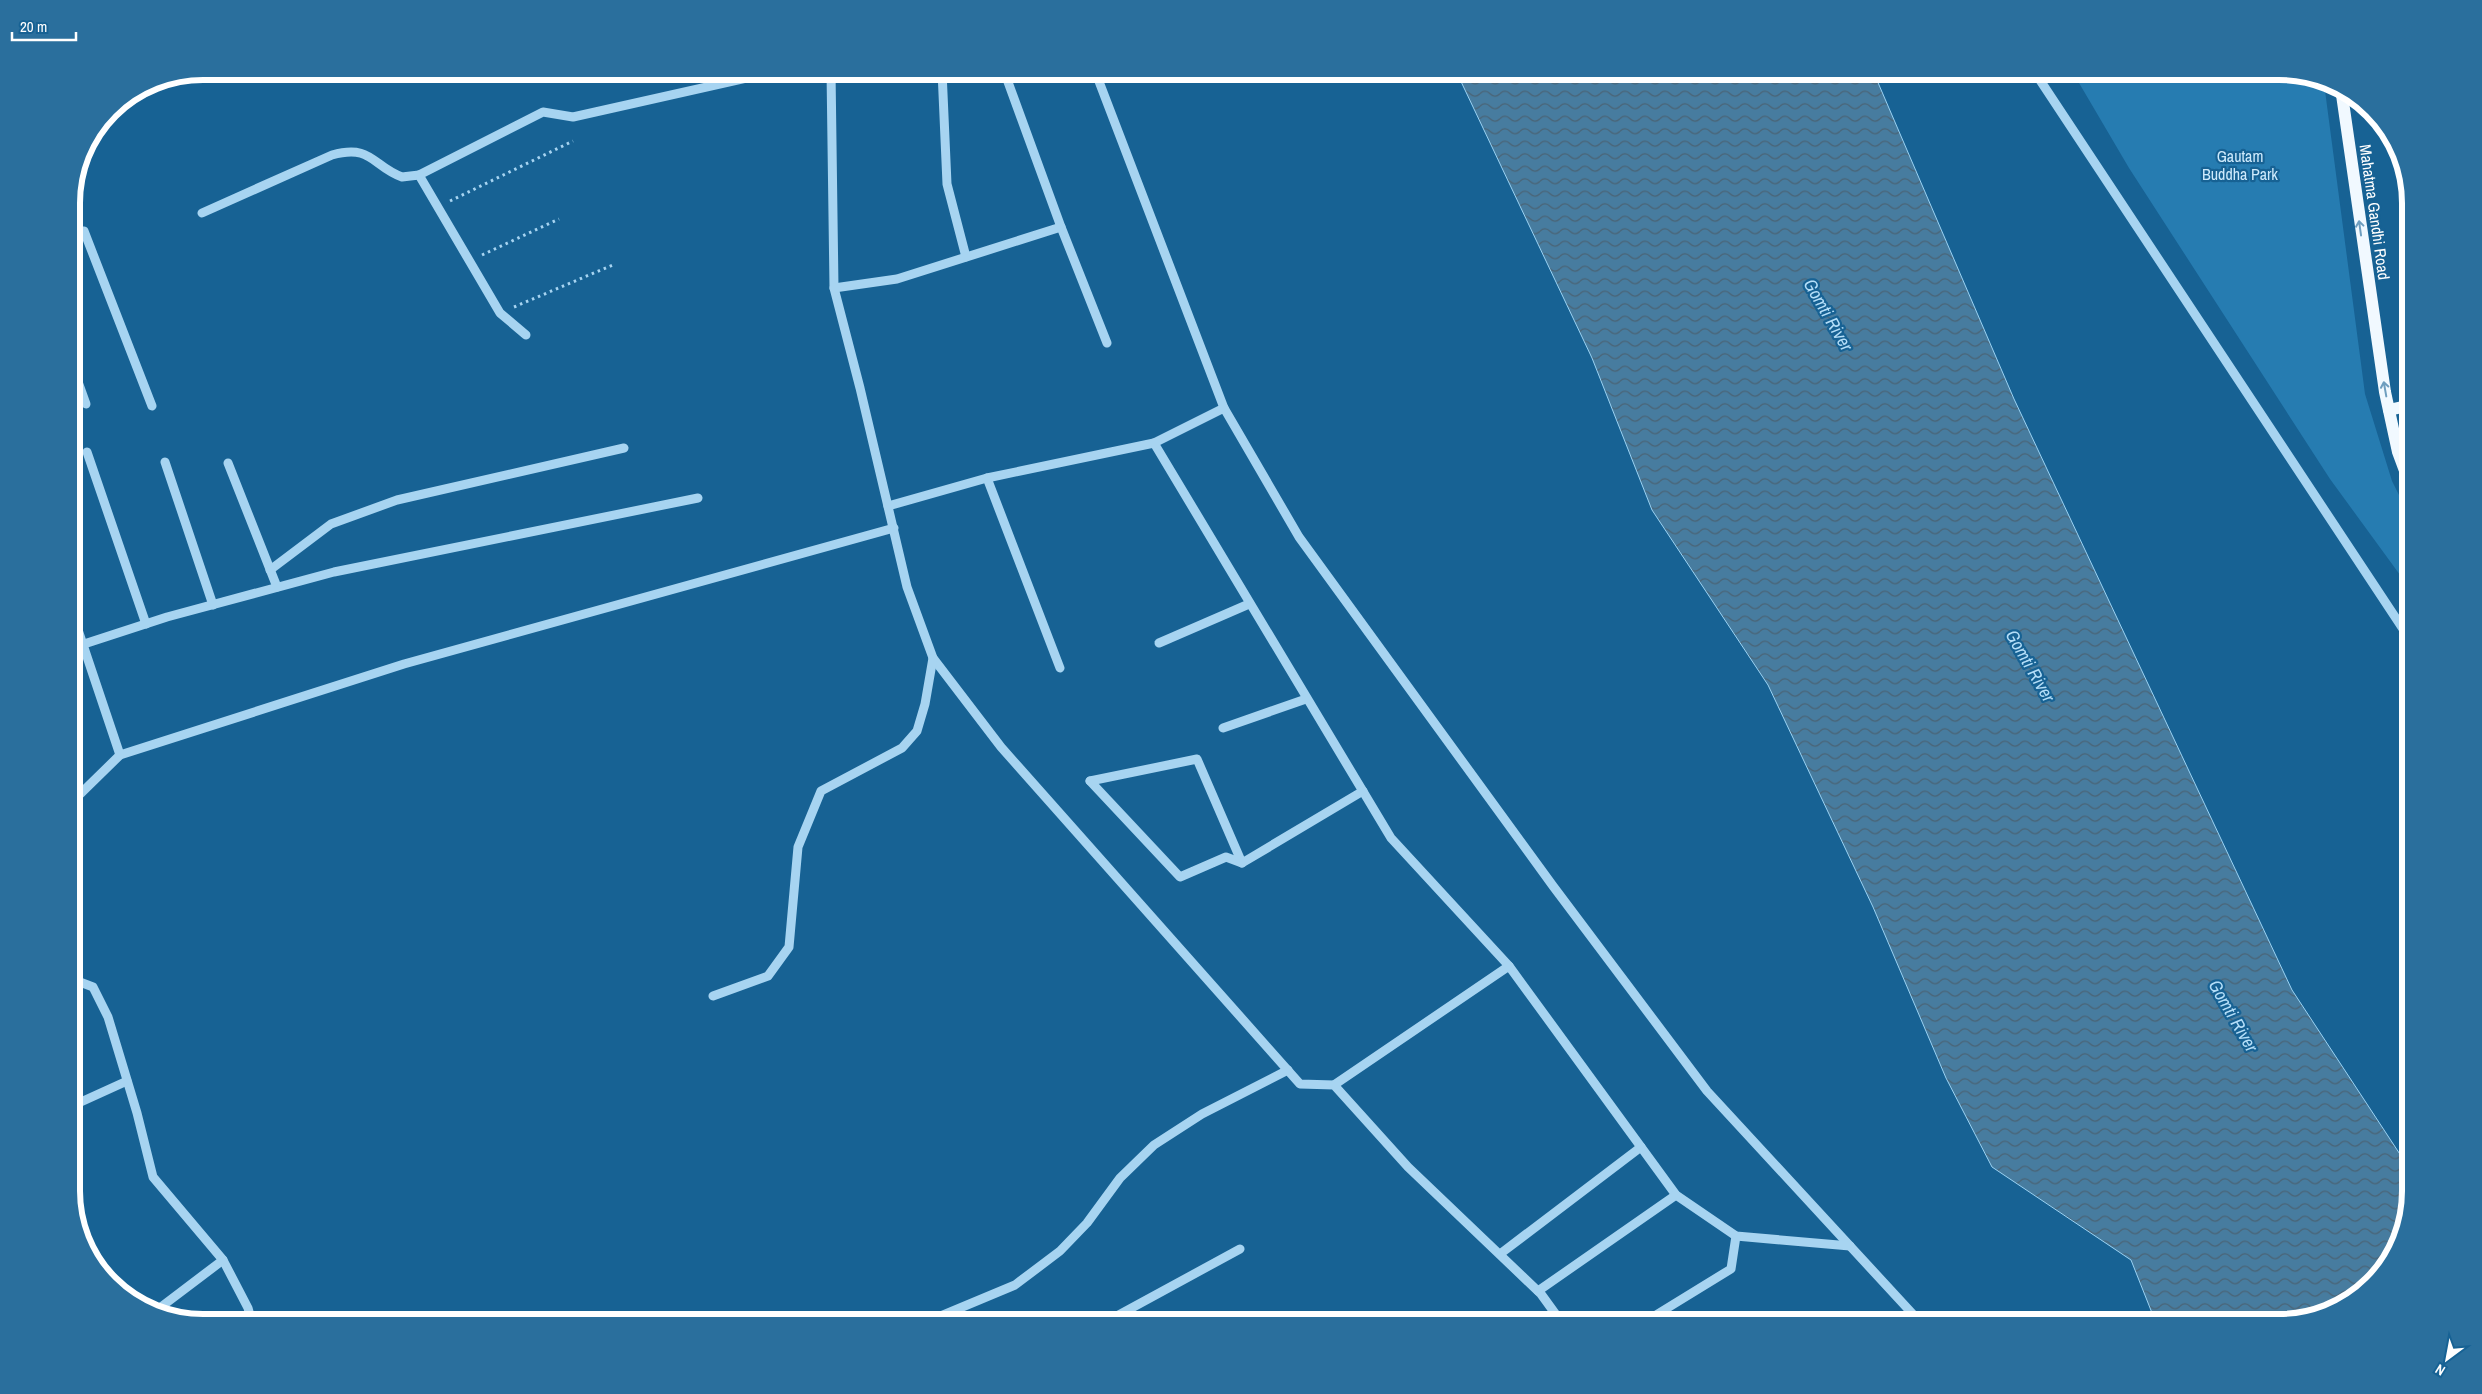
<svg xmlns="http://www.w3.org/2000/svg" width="2482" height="1394" viewBox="0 0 2482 1394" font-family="'Archivo Narrow',sans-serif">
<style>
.park{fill:#267cb1}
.water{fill:url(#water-waves);stroke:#9ad2f3}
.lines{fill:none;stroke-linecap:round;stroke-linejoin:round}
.path{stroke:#a7d4f1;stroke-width:3;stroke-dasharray:2.5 4;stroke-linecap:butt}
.minor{stroke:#a7d4f1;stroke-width:9}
.major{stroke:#f1f9ff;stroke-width:12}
.oneway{stroke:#6e9ebf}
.labels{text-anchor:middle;stroke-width:4.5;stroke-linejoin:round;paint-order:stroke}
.park-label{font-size:16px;fill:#ceeafc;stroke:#176294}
.street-label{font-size:16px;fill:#fff;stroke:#176294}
.water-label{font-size:18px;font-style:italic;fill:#b4def8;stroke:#176294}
.rim{fill:none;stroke:#fff;stroke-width:6}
</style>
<defs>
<pattern id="water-waves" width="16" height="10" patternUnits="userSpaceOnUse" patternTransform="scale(1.25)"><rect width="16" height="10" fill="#477c9f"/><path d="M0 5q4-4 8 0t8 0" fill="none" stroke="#4a6476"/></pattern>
</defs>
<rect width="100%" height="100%" fill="#176294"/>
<!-- park -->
<path class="park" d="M2072,71H2279L2324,83L2365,394L2392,481L2411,519V590L2330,479L2129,168Z"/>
<!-- water -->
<path class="water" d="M1456,71H1873L2014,399L2292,990L2411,1171V1191L2393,1256L2345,1305L2279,1323H2156L2131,1260L1992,1167L1946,1078L1873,907L1768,685L1652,510L1592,358Z"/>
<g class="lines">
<!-- path -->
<g class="path">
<path d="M450,201L573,141"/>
<path d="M482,255L559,219"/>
<path d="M514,307L615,264"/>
</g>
<!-- minor -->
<g class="minor">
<path d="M831,71L834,288L860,388L907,587L933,658L1001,747L1300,1084L1334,1085L1408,1167L1541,1294L1562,1323"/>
<path d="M942,71L947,184L966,257"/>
<path d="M1004,71L1061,227L1107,343"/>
<path d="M1095,71L1224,408"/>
<path d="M2034,71L2411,641"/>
<path d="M202,213L332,155C372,144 372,166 402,177L419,175"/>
<path d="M72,231H84L152,406"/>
<path d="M834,288L897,279L1061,227"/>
<path d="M526,335L500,313L419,175L543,112L573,117L778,71"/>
<path d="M72,365L86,404"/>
<path d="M1154,443L1224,408L1299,537L1553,886L1707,1091L1921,1323"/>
<path d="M87,452L146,624"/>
<path d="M165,462L213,605"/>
<path d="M228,463L277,587"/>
<path d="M987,478L1060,668"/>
<path d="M888,506L987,478L1154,443L1391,838L1509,966L1676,1195L1736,1236L1850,1246"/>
<path d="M270,570L331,524L397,500L624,448"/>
<path d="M72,612L120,755"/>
<path d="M1159,643L1249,604"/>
<path d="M81,645L167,617L334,572L698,498"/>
<path d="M1223,728L1306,699"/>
<path d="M1090,781L1180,877L1226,857L1242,863L1363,791"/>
<path d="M1090,781L1197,759L1242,863"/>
<path d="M72,802L120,755L404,664L894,528"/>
<path d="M72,979L93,987L108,1017L137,1113L153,1177L223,1260L248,1308L252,1323"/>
<path d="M713,996L768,976L789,947L798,847L821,791L902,748L917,731L925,704L933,658"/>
<path d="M1334,1085L1509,966"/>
<path d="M72,1106L127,1081"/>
<path d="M1500,1254L1641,1147"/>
<path d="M1538,1291L1676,1195"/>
<path d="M157,1310L223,1260"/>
<path d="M924,1323L1015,1285L1060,1251L1087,1223L1120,1178L1154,1145L1202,1114L1288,1070"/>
<path d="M1104,1323L1240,1249"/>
<path d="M1643,1323L1731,1269L1736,1236"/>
</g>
<!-- major -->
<g class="major">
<path d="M2341,88L2385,392L2398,452L2411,487"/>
<path d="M2389,410L2411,405"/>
</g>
</g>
<!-- one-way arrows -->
<defs><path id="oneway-shaft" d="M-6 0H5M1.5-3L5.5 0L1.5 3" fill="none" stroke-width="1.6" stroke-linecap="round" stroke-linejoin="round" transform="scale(1.25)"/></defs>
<g class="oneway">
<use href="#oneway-shaft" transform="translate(2360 228) rotate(-98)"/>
<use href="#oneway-shaft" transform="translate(2385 389) rotate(-100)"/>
</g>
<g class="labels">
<!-- park labels -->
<g class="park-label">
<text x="2240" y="162">Gautam<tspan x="2240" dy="18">Buddha Park</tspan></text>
</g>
<!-- street labels -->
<g class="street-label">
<text transform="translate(2375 212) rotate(82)" y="6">Mahatma Gandhi Road</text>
</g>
<!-- water labels -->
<g class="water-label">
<text transform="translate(1828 315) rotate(60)" y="6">Gomti River</text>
<text transform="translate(2030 666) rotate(60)" y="6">Gomti River</text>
<text transform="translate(2233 1016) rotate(60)" y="6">Gomti River</text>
</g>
</g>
<!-- crop -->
<path d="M0 0H2482V1394H0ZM203 80H2279A123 123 0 0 1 2402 203V1191A123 123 0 0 1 2279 1314H203A123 123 0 0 1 80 1191V203A123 123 0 0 1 203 80Z" fill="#2a6f9d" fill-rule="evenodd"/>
<path class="rim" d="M203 80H2279A123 123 0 0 1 2402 203V1191A123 123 0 0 1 2279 1314H203A123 123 0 0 1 80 1191V203A123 123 0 0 1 203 80Z"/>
<!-- north arrow -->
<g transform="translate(2447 1359) rotate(212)" stroke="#176294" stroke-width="4" paint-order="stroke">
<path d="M0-4L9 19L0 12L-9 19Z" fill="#ffffff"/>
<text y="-8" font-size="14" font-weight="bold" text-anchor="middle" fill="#ffffff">N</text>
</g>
<!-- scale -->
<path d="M12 32v8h64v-8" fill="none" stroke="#ffffff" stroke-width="2.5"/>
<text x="20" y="32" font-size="15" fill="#ffffff" stroke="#176294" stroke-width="4" paint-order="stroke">20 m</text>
</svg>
